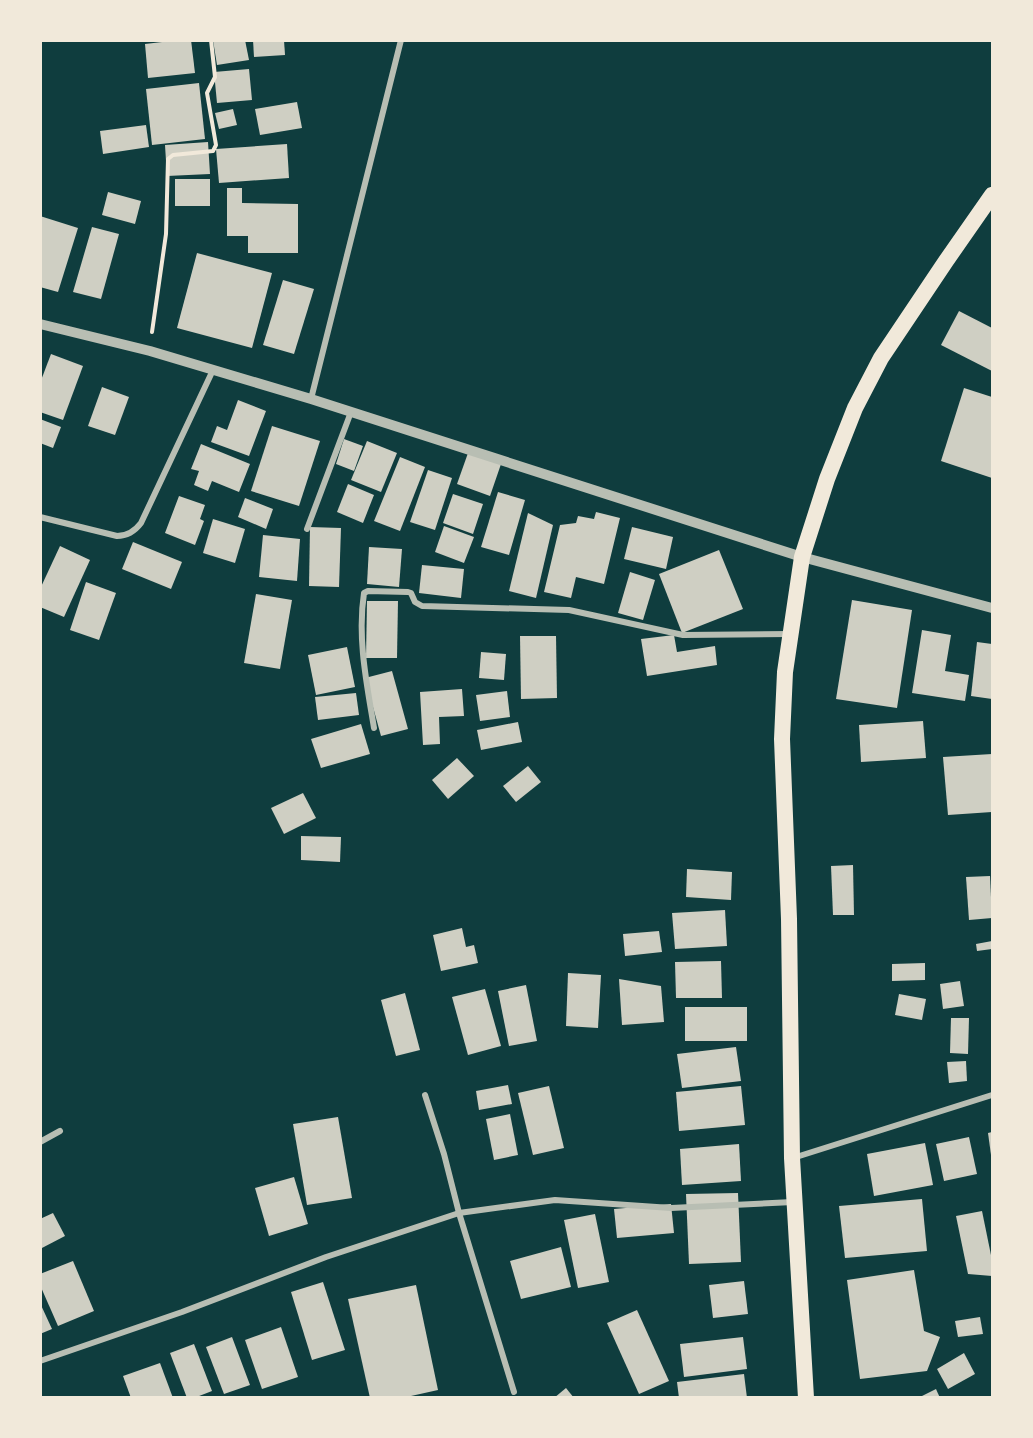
<svg xmlns="http://www.w3.org/2000/svg" width="1033" height="1438" viewBox="0 0 1033 1438" font-family="Roboto,sans-serif">
<style>
.building{fill:#cfcfc3}
.lines{fill:none;stroke-linecap:round;stroke-linejoin:round}
.path{stroke:#f1e9da;stroke-width:4}
.minor{stroke:#b8beb3;stroke-width:6}
.tertiary{stroke:#b8beb3;stroke-width:10}
.trunk{stroke:#f1e9da;stroke-width:16}
</style>
<rect width="100%" height="100%" fill="#0f3d3e"/>
<!-- building -->
<g class="building">
<path d="M179,40H191L195,73L148,78L145,44Z"/>
<path d="M213,40H245L249,60L217,65Z"/>
<path d="M253,40H284L285,55L254,57Z"/>
<path d="M249,69L252,100L217,103L214,72Z"/>
<path d="M199,83L205,139L152,145L146,89Z"/>
<path d="M297,102L302,128L260,135L255,109Z"/>
<path d="M233,109L237,125L219,129L215,113Z"/>
<path d="M146,125L149,147L103,154L100,131Z"/>
<path d="M208,142L210,174L167,176L165,145Z"/>
<path d="M287,144L289,178L219,183L216,149Z"/>
<rect x="175" y="179" width="35" height="27"/>
<path d="M227,188H242V203L298,204V253H248V236H227Z"/>
<path d="M108,192L141,201L135,224L102,215Z"/>
<path d="M40,216L78,228L58,292L40,287Z"/>
<path d="M92,227L119,234L101,299L73,292Z"/>
<path d="M197,253L272,273L252,348L177,328Z"/>
<path d="M283,280L314,289L294,354L263,345Z"/>
<path d="M959,311L992,328V371L941,345Z"/>
<path d="M51,354L83,366L63,420L40,412V383Z"/>
<path d="M102,387L129,397L115,435L88,426Z"/>
<path d="M964,388L992,397V478L941,461Z"/>
<path d="M238,400L266,411L249,456L211,442L217,426L227,430Z"/>
<path d="M40,419L61,427L53,448L40,443Z"/>
<path d="M272,426L320,441L299,506L251,491Z"/>
<path d="M344,439L363,446L354,471L336,464Z"/>
<path d="M367,441L397,453L381,492L351,480Z"/>
<path d="M201,444L250,464L239,492L212,481L208,491L194,485L199,471L191,469Z"/>
<path d="M468,453L501,464L490,496L457,484Z"/>
<path d="M400,457L425,467L400,531L374,521Z"/>
<path d="M428,470L452,478L435,530L410,522Z"/>
<path d="M348,484L374,495L363,523L337,512Z"/>
<path d="M498,492L525,500L509,555L481,547Z"/>
<path d="M453,494L483,504L473,534L443,523Z"/>
<path d="M179,496L205,505L200,519L204,521L195,545L165,533Z"/>
<path d="M245,498L273,509L266,529L238,517Z"/>
<path d="M596,512L620,518L604,584L576,577L571,598L544,592L560,525L576,523L578,516L594,519Z"/>
<path d="M528,513L553,525L536,598L509,591Z"/>
<path d="M213,519L245,529L235,563L203,553Z"/>
<path d="M444,526L474,537L464,563L435,552Z"/>
<path d="M310,527L341,528L339,587L309,586Z"/>
<path d="M632,527L673,537L666,569L624,559Z"/>
<path d="M263,535L300,539L297,581L259,577Z"/>
<path d="M133,542L182,562L171,589L122,569Z"/>
<path d="M60,546L90,560L64,617L40,607V589Z"/>
<path d="M369,547L402,549L399,587L367,584Z"/>
<path d="M719,550L743,609L682,633L659,574Z"/>
<path d="M422,565L464,569L461,598L419,593Z"/>
<path d="M630,572L655,580L643,620L618,613Z"/>
<path d="M86,582L116,593L99,640L70,630Z"/>
<path d="M256,594L292,600L280,669L244,663Z"/>
<path d="M852,600L912,610L897,708L836,699Z"/>
<path d="M367,601H398L397,658H366Z"/>
<path d="M922,630L951,635L945,671L969,675L965,701L912,693Z"/>
<path d="M674,635L677,652L715,646L717,665L647,676L641,639Z"/>
<path d="M520,636H556L557,698L521,699Z"/>
<path d="M977,642L992,644V699L971,696Z"/>
<path d="M347,647L355,687L316,695L308,655Z"/>
<path d="M481,652L506,654L504,680L479,678Z"/>
<path d="M392,671L408,729L381,736L365,678Z"/>
<path d="M462,689L464,716L439,717L440,744L423,745L420,692Z"/>
<path d="M507,691L510,717L480,721L476,695Z"/>
<path d="M356,693L359,715L318,720L315,697Z"/>
<path d="M923,721L926,758L861,762L859,725Z"/>
<path d="M518,722L522,742L481,750L477,730Z"/>
<path d="M361,724L370,754L321,768L311,739Z"/>
<path d="M992,754V812L948,815L943,757Z"/>
<path d="M457,758L474,776L448,799L432,780Z"/>
<path d="M528,766L541,782L516,802L503,786Z"/>
<path d="M303,793L316,818L284,834L271,808Z"/>
<path d="M301,836L341,837L340,862L301,860Z"/>
<path d="M853,865L854,915H833L831,866Z"/>
<path d="M687,869L732,872L731,900L686,897Z"/>
<path d="M990,876L992,918L969,920L966,877Z"/>
<path d="M725,910L727,946L675,949L672,913Z"/>
<path d="M462,928L466,947L474,945L478,963L441,971L433,935Z"/>
<path d="M659,931L662,952L625,956L623,934Z"/>
<path d="M992,941V949L977,951L976,944Z"/>
<path d="M721,961L722,998H676L675,962Z"/>
<path d="M925,963V980L892,981V964Z"/>
<path d="M568,973L601,975L598,1028L566,1026Z"/>
<path d="M619,979L661,986L664,1022L622,1025Z"/>
<path d="M960,981L964,1006L943,1009L940,984Z"/>
<path d="M526,985L537,1041L509,1046L498,991Z"/>
<path d="M485,989L501,1046L468,1055L452,997Z"/>
<path d="M405,993L420,1050L396,1056L381,1000Z"/>
<path d="M899,994L926,999L922,1020L895,1015Z"/>
<rect x="685" y="1007" width="62" height="34"/>
<path d="M951,1018H969L968,1054L950,1053Z"/>
<path d="M736,1047L741,1081L682,1088L677,1054Z"/>
<path d="M966,1061L967,1081L949,1083L947,1062Z"/>
<path d="M508,1085L512,1104L479,1110L476,1091Z"/>
<path d="M549,1086L564,1148L533,1155L518,1093Z"/>
<path d="M741,1086L745,1125L679,1131L676,1092Z"/>
<path d="M510,1114L518,1155L494,1160L486,1119Z"/>
<path d="M338,1117L352,1198L307,1205L293,1124Z"/>
<path d="M992,1132V1155H991L988,1133Z"/>
<path d="M969,1137L977,1174L944,1181L936,1144Z"/>
<path d="M925,1143L933,1185L874,1196L867,1154Z"/>
<path d="M739,1144L741,1181L682,1185L680,1149Z"/>
<path d="M294,1177L308,1224L269,1236L255,1188Z"/>
<path d="M738,1193L741,1262L689,1264L686,1194Z"/>
<path d="M922,1199L927,1251L845,1258L839,1206Z"/>
<path d="M671,1204L674,1233L617,1238L614,1209Z"/>
<path d="M982,1211L992,1260V1276L968,1274L956,1216Z"/>
<path d="M53,1213L65,1236L40,1249V1219Z"/>
<path d="M595,1214L609,1282L578,1288L564,1220Z"/>
<path d="M561,1247L571,1287L521,1299L510,1261Z"/>
<path d="M73,1261L94,1311L58,1326L40,1285V1274Z"/>
<path d="M914,1270L924,1331L940,1337L927,1371L860,1379L847,1280Z"/>
<path d="M744,1281L748,1314L713,1318L709,1285Z"/>
<path d="M323,1282L345,1350L312,1360L291,1292Z"/>
<path d="M416,1285L438,1390L402,1398H370L348,1299Z"/>
<path d="M40,1303L52,1329L40,1334Z"/>
<path d="M637,1310L669,1381L639,1394L607,1323Z"/>
<path d="M980,1317L983,1334L958,1337L955,1321Z"/>
<path d="M281,1327L298,1377L262,1389L245,1340Z"/>
<path d="M232,1337L250,1385L224,1394L206,1347Z"/>
<path d="M743,1337L747,1369L684,1377L680,1344Z"/>
<path d="M194,1344L212,1391L194,1398H187L170,1353Z"/>
<path d="M964,1353L975,1374L948,1389L937,1369Z"/>
<path d="M160,1363L173,1398H131L123,1376Z"/>
<path d="M744,1374L747,1398H679L677,1382Z"/>
<path d="M566,1388L574,1398H554Z"/>
<path d="M936,1389L940,1398H918Z"/>
</g>
<g class="lines">
<!-- path -->
<path class="path" d="M152,332L166,234L168,159L173,155L213,151L216,145L207,93L215,77L211,40"/>
<!-- minor -->
<g class="minor">
<path d="M311,399L401,40"/>
<path d="M40,517L117,536C128,536 135,531 141,523L213,370"/>
<path d="M307,529L351,412"/>
<path d="M374,728C367,685 357,638 364,593L368,591L408,592L411,593L415,602L422,606L569,610L683,635L790,634"/>
<path d="M425,1095L444,1154L459,1213L514,1392"/>
<path d="M40,1142L60,1131"/>
<path d="M793,1158L992,1095"/>
<path d="M40,1361L182,1312L326,1257L459,1213L555,1200L671,1208L793,1202"/>
</g>
<!-- tertiary -->
<path class="tertiary" d="M40,324L150,351L311,399L802,557L992,608"/>
<!-- trunk -->
<path class="trunk" d="M806,1398L792,1158L789,919L782,739L785,672L802,557L827,479L855,408L881,358L946,261L992,195"/>
</g>
<!-- border -->
<rect width="1033" height="1438" fill="none" stroke="#f1e9da" stroke-width="84"/>
</svg>
